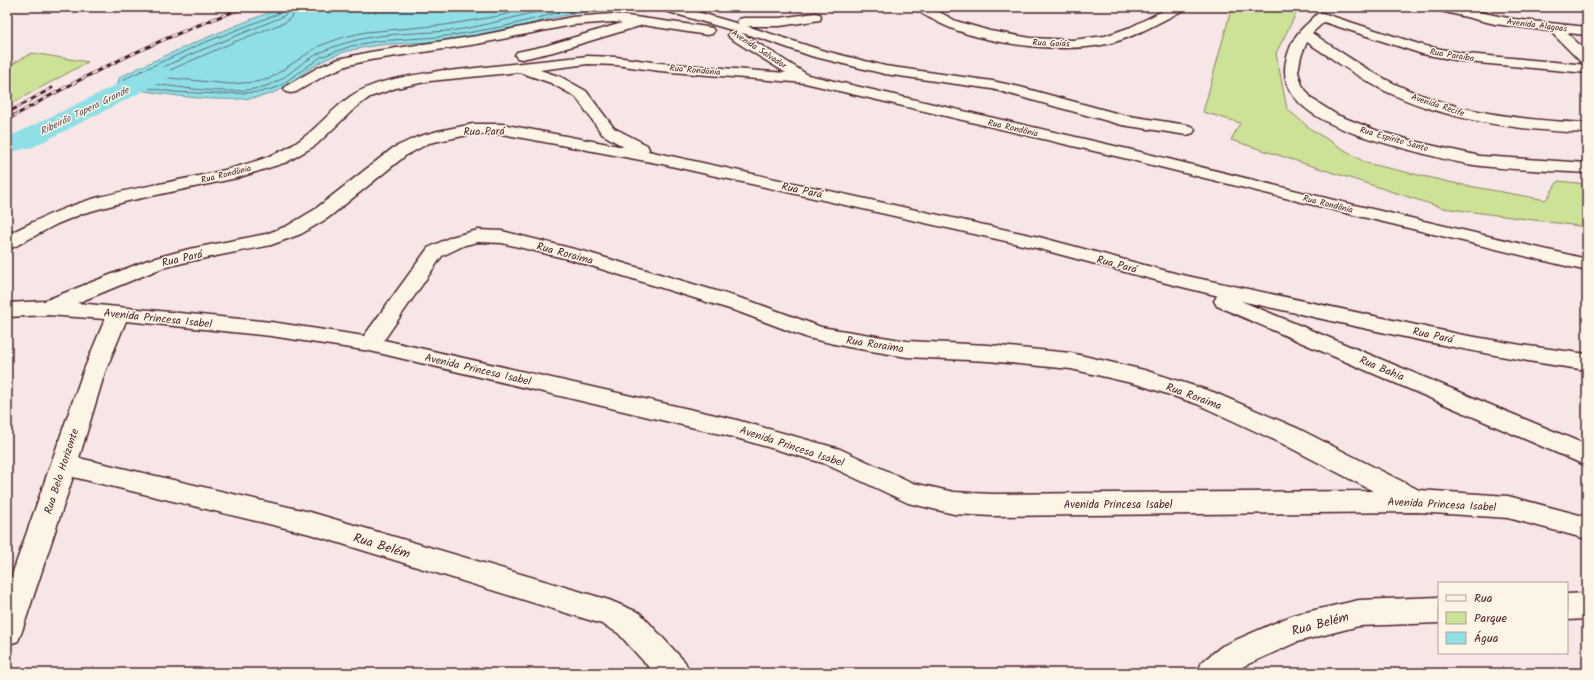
<svg xmlns="http://www.w3.org/2000/svg" width="1594" height="680" viewBox="0 0 1594 680" font-family="Kalam,sans-serif">
<style>
.built{fill:#f3dbe7}
.green{fill:#cce297;stroke:#8b8061}
.water{fill:#8ee0e6;stroke:#73939b}
.lines{fill:none;stroke-linecap:round;stroke-linejoin:round}
.shore{stroke:#656c76;stroke-width:1}
.river{fill:#8ee0e6;fill-rule:evenodd}
.minor-casing{stroke:#4a1f2b;stroke-width:3}
.minor{fill:#fcf5e5;fill-rule:evenodd}
.rail-far1-casing{stroke:#4a1f2b;stroke-width:3}
.rail-casing{stroke:#4a1f2b;stroke-width:3.5}
.rail-far1{stroke:#fcf5e5;stroke-width:2;stroke-dasharray:5.5;stroke-linecap:butt}
.rail{stroke:#fcf5e5;stroke-width:2.5;stroke-dasharray:7;stroke-linecap:butt}
.labels{text-anchor:middle;stroke-width:3;stroke-linejoin:round;paint-order:stroke}
.far-street-label{font-size:9px;fill:#4a1f2b;stroke:#fcf5e5}
.far-water-label{font-size:10px;font-style:italic;fill:#5b4f5a;stroke:#fcf5e5}
.street-label{font-size:11px;fill:#4a1f2b;stroke:#fcf5e5}
.near-street-label{font-size:13px;fill:#4a1f2b;stroke:#fcf5e5}
</style>
<rect width="100%" height="100%" fill="#f7e6e6"/>
<filter id="ink" filterUnits="userSpaceOnUse"><feTurbulence type="fractalNoise" baseFrequency=".025" numOctaves="2"/><feDisplacementMap in="SourceGraphic" scale="8" xChannelSelector="R" yChannelSelector="G"/><feConvolveMatrix kernelMatrix="1 2 1 2 8 2 1 2 1" color-interpolation-filters="sRGB"/></filter>
<g filter="url(#ink)">
<!-- built -->
<path class="built" d="M1577,35H1587V52L1569,38Z"/>
<!-- green -->
<g class="green">
<path d="M1237,7H1306L1298,10L1276,53L1287,109L1312,130L1366,163L1458,184L1546,200L1558,181L1587,184V227L1443,208L1231,140L1240,123L1203,112L1231,10Z"/>
<path d="M32,53L88,62L7,106V67Z"/>
</g>
<!-- water -->
<path class="water" d="M284,7H612C592,12 572,13 552,18C543,20 535,23 526,25C500,32 474,36 448,40C421,44 394,42 367,47C347,50 327,57 311,68C298,76 289,86 275,92C242,108 153,94 117,85L120,77C173,51 228,28 284,7Z"/>
<g class="lines">
<!-- shore -->
<g class="shore">
<path d="M283,7L280,13L201,44L124,79V82L136,86L174,92L221,94L261,92L278,87L321,57L351,46L377,41L438,37L467,33L506,26L557,13L596,7"/>
<path d="M288,7L287,13L282,17L192,54L139,78L138,80L145,83C183,87 238,99 274,83C287,77 297,66 309,59C323,50 340,44 357,40C389,32 423,34 456,30C492,25 525,13 560,7"/>
<path d="M294,7L293,15L286,22L234,42L161,74L159,77L230,84L255,82L269,79L319,46L344,37L366,32L445,25L499,16L534,7"/>
</g>
<!-- river -->
<path class="river" d="M160,66L169,68L172,73L169,78L33,147L7,153V135L15,134L151,68Z"/>
<!-- minor casing -->
<g class="minor-casing">
<g id="minor">
<path d="M660,7H680L739,24L737,22L739,19L744,18H780L815,13L820,14L821,17L820,20L780,26H747L821,50L885,66L992,81L1020,87L1123,115L1187,125L1193,127L1195,130L1193,133L1187,135L1122,125L992,89L885,74L811,56L763,39L662,10Z"/>
<path d="M915,7H930L956,21L990,31L1031,38L1072,40L1105,36L1131,27L1170,7H1186L1184,10C1159,22 1134,38 1107,44C1058,54 975,44 932,19C926,16 919,13 915,7Z"/>
<path d="M1435,7H1455L1513,19L1587,27V35L1567,33L1587,52V64L1582,63L1550,31L1495,24L1437,10Z"/>
<path d="M1322,13L1425,46L1467,54L1587,65V73L1467,62L1422,54L1324,22L1312,33C1339,51 1366,70 1395,84C1456,113 1521,120 1587,123V133C1517,130 1448,121 1385,91C1357,77 1333,59 1307,42L1301,56L1298,72L1302,85L1312,99L1337,115L1378,131L1421,143L1480,156L1587,163V173C1552,171 1516,170 1481,166C1454,163 1422,153 1395,146C1357,135 1275,114 1286,61C1288,52 1293,38 1300,31C1305,25 1312,20 1317,14Z"/>
<path d="M613,14L707,27L712,28L714,31L712,34L707,35L643,25L553,52L522,59L517,58L515,55L517,52L545,46L622,23L613,22L572,25L477,44L370,60L349,65L329,73L296,92L291,93L286,92L284,89L286,86L319,67L339,59L370,52L477,36L572,17Z"/>
<path d="M735,31L740,32L808,75L1132,150L1346,203L1587,259V271L1346,213L1132,160L805,83L660,71L616,65L588,64L540,70L561,77L586,91L614,128L647,145L649,149L648,151L1039,237L1178,274L1458,334L1521,345L1587,354V370C1470,354 1356,326 1241,301L1587,445V466L1217,306L1214,301L1217,296H1219L1170,284L1036,248L662,164L502,134H473L429,143L405,156L328,218L301,234L271,245L191,261L162,268L77,303L271,322L364,336L428,248L451,237L478,230L502,231L586,252L753,302L821,327L907,341L988,345L1071,353L1144,370L1213,392L1299,429L1419,490L1508,496L1587,517V539L1508,518L1417,512L992,516L954,514L908,503L823,463L733,437L370,351L271,336L126,321L105,372L79,458L310,512L609,600L640,613L685,662L690,673H654L618,633L602,624L310,534L73,477L22,631L18,641L7,645V589L83,372L105,319L47,315L7,317V303L44,301L148,260L189,249L266,234L287,226L314,210L393,148L417,137L438,131L473,124H502L624,147L602,134L576,97L551,83L519,72L430,81L396,88L370,97L355,108L316,145L287,162L237,178L128,201L84,213L57,224L14,247L7,249V235C36,220 64,207 96,198C155,182 218,177 275,154C310,140 323,116 351,96C378,78 414,76 444,70L448,71L588,56L616,57L660,63L786,73L730,38L728,35L730,32ZM478,242L502,243L572,260L739,312L808,338L848,347L907,357L988,361L1071,369L1140,385L1197,404L1281,443L1373,491L992,494L954,492L913,483L840,449L733,419L384,340L442,256L465,245Z"/>
<path d="M1587,593V619L1567,620V594Z"/>
<path d="M1439,597V623L1359,626L1297,642L1244,666L1236,673H1197L1202,662L1222,646L1293,615L1359,600Z"/>
</g>
</g>
<!-- minor -->
<use href="#minor" class="minor"/>
<!-- rail-far1 casing -->
<g class="rail-far1-casing">
<g id="rail-far1">
<path d="M7,113L52,88"/>
<path d="M14,116C88,73 165,36 246,7"/>
</g>
</g>
<!-- rail casing -->
<g class="rail-casing">
<path id="rail" d="M7,120L15,115"/>
</g>
<!-- rail-far1 -->
<use href="#rail-far1" class="rail-far1"/>
<!-- rail -->
<use href="#rail" class="rail"/>
</g>
</g>
<g class="labels">
<!-- far-street labels -->
<g class="far-street-label">
<text transform="translate(1537 25) rotate(7)" y="3">Avenida Alagoas</text>
<text transform="translate(1051 43) rotate(2)" y="3">Rua Goiás</text>
<text transform="translate(759 49) rotate(33)" y="3">Avenida Salvador</text>
<text transform="translate(1452 55) rotate(9)" y="3">Rua Paraíba</text>
<text transform="translate(695 70) rotate(5)" y="3">Rua Rondônia</text>
<text transform="translate(1438 105) rotate(18)" y="3">Avenida Recife</text>
<text transform="translate(1013 128) rotate(13)" y="3">Rua Rondônia</text>
<text transform="translate(1394 139) rotate(16)" y="3">Rua Espírito Santo</text>
<text transform="translate(226 174) rotate(-14)" y="3">Rua Rondônia</text>
<text transform="translate(1328 204) rotate(14)" y="3">Rua Rondônia</text>
</g>
<!-- far-water labels -->
<g class="far-water-label">
<text transform="translate(84 110) rotate(-26)" y="4">Ribeirão Tapera Grande</text>
</g>
<!-- street labels -->
<g class="street-label">
<text transform="translate(484 131) rotate(-1)" y="4">Rua Pará</text>
<text transform="translate(802 190) rotate(12)" y="4">Rua Pará</text>
<text transform="translate(565 253) rotate(15)" y="4">Rua Roraima</text>
<text transform="translate(182 258) rotate(-13)" y="4">Rua Pará</text>
<text transform="translate(1117 264) rotate(15)" y="4">Rua Pará</text>
<text transform="translate(158 318) rotate(6)" y="4">Avenida Princesa Isabel</text>
<text transform="translate(1433 335) rotate(12)" y="4">Rua Pará</text>
<text transform="translate(875 344) rotate(9)" y="4">Rua Roraima</text>
<text transform="translate(1382 368) rotate(23)" y="4">Rua Bahia</text>
<text transform="translate(478 369) rotate(13)" y="4">Avenida Princesa Isabel</text>
<text transform="translate(1194 396) rotate(20)" y="4">Rua Roraima</text>
<text transform="translate(792 446) rotate(18)" y="4">Avenida Princesa Isabel</text>
<text transform="translate(61 471) rotate(-72)" y="4">Rua Belo Horizonte</text>
<text x="1118" y="508">Avenida Princesa Isabel</text>
<text transform="translate(1442 504) rotate(3)" y="4">Avenida Princesa Isabel</text>
</g>
<!-- near-street labels -->
<g class="near-street-label">
<text transform="translate(382 545) rotate(17)" y="5">Rua Belém</text>
<text transform="translate(1320 623) rotate(-15)" y="5">Rua Belém</text>
</g>
</g>
<!-- margin -->
<rect width="1594" height="680" fill="none" stroke="#fcf5e5" stroke-width="24"/>
<rect x="12" y="12" width="1570" height="656" fill="none" stroke="#4a1f2b" stroke-width="1.5" filter="url(#ink)"/>
<!-- legend -->
<rect x="1438" y="582" width="130" height="72" fill="#fcf5e5" stroke="#b59f9b"/>
<rect x="1446" y="595" width="20" height="6" fill="#fcf5e5" stroke="#b59f9b"/>
<text x="1474" y="602" font-size="12" fill="#4a1f2b">Rua</text>
<rect x="1446" y="612" width="20" height="12" fill="#cce297" stroke="#b59f9b"/>
<text x="1474" y="622" font-size="12" fill="#4a1f2b">Parque</text>
<rect x="1446" y="632" width="20" height="12" fill="#8ee0e6" stroke="#b59f9b"/>
<text x="1474" y="642" font-size="12" fill="#4a1f2b">Água</text>
</svg>
